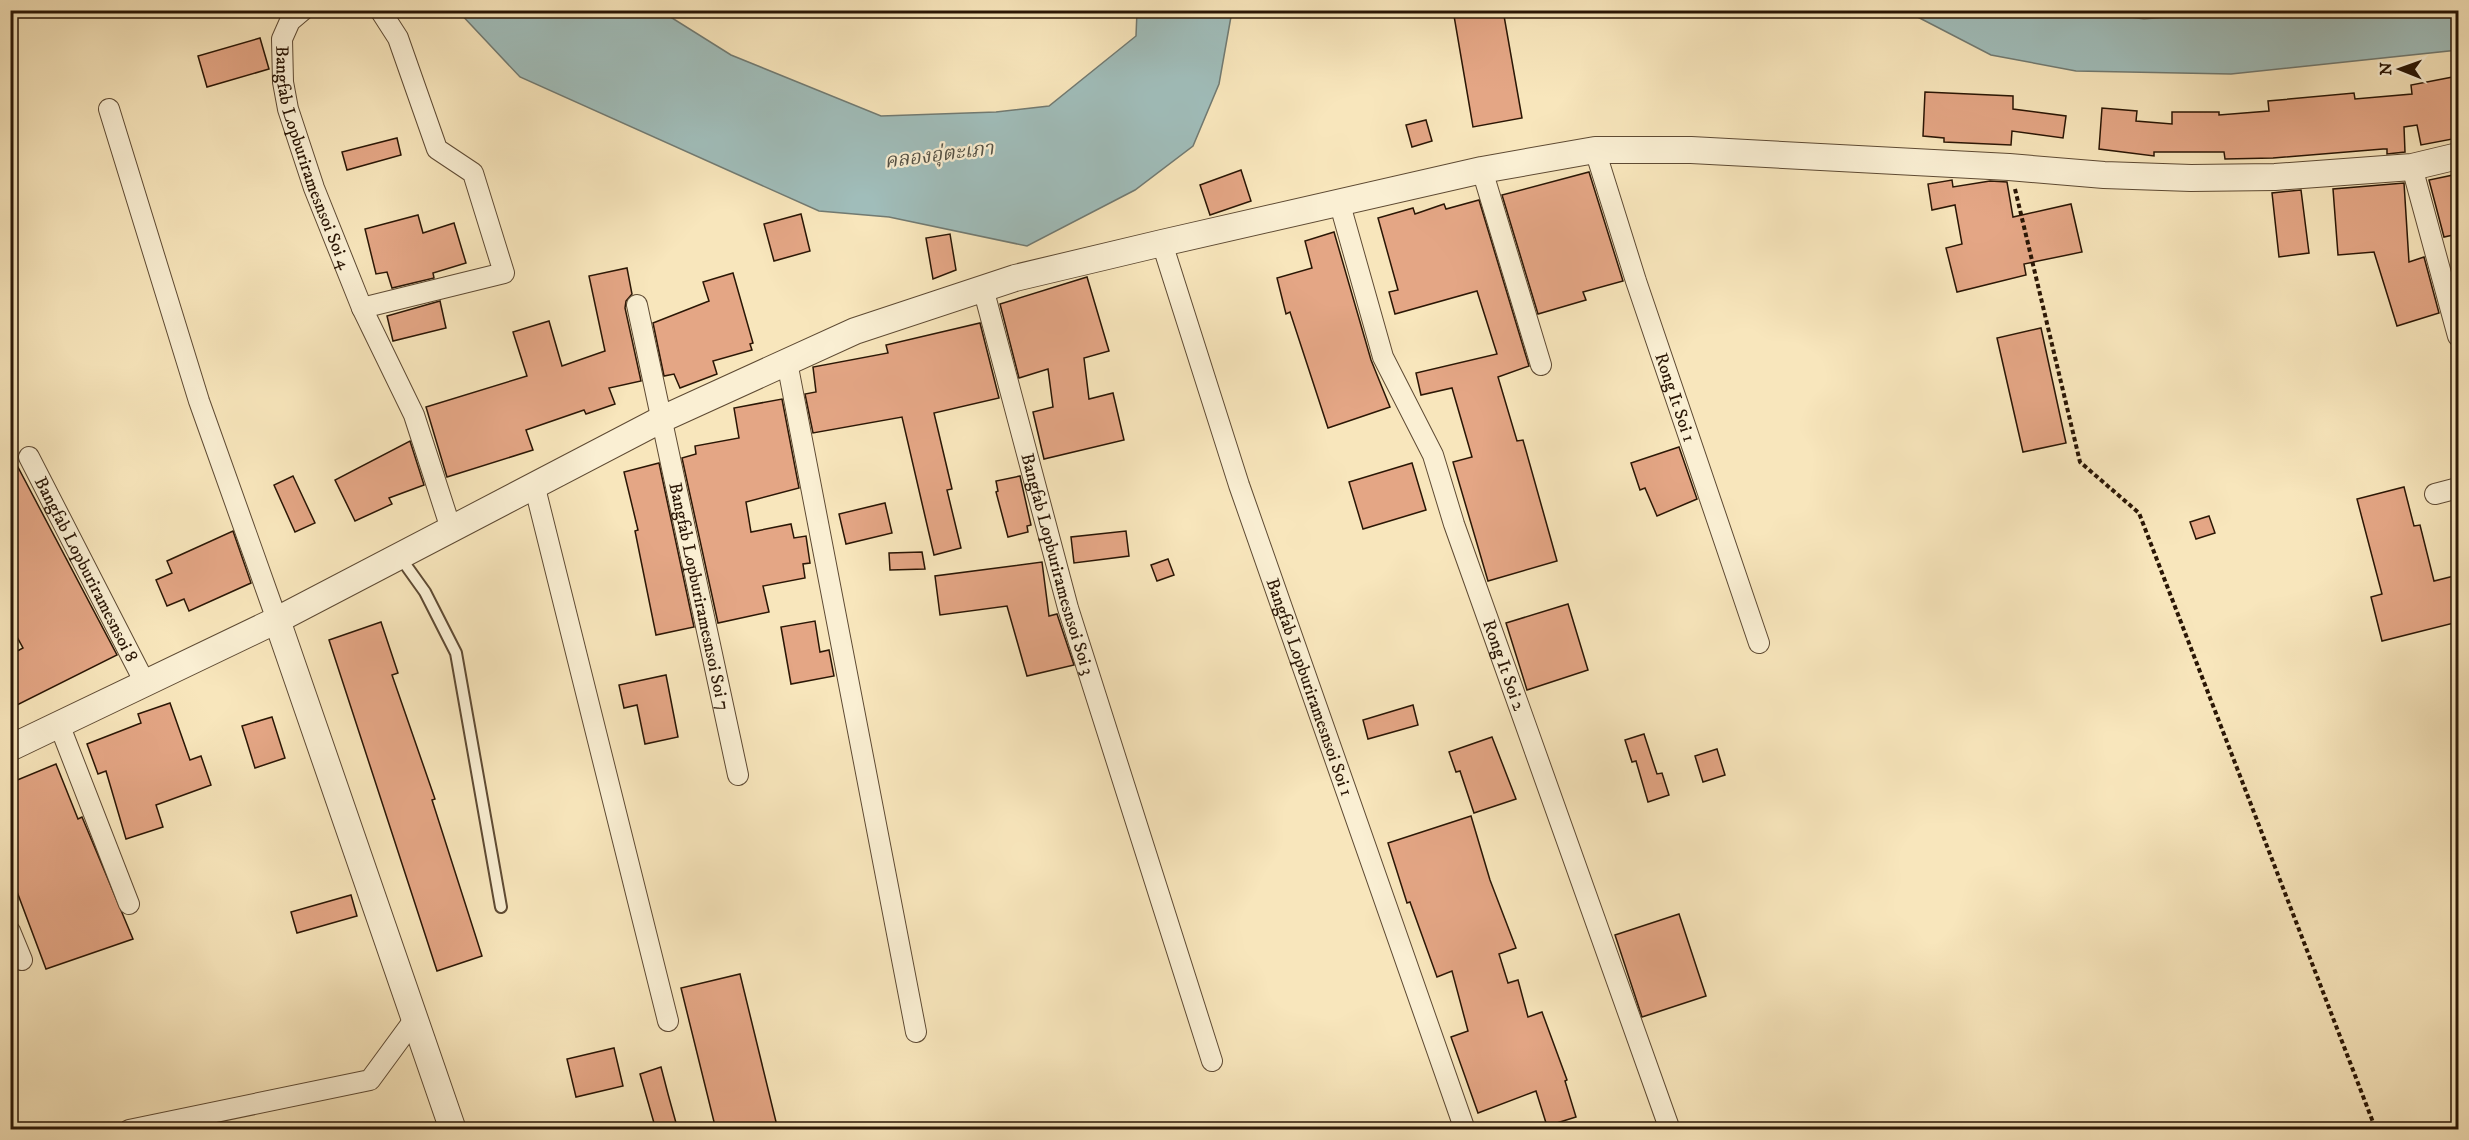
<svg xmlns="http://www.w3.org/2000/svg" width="2469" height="1140" viewBox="0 0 2469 1140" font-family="'IM FELL DW Pica','Noto Serif Thai',serif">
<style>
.water{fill:#a0bdba;stroke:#717a72;stroke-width:1.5}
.building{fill:#e4a685;stroke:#2a1605;stroke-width:1.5}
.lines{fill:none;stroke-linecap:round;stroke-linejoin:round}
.service-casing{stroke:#5e4a33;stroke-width:14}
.minor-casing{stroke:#5e4a33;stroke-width:22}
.tertiary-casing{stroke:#5e4a33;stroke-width:28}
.path{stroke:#2a1605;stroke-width:4;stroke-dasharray:4.5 3;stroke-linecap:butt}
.service{stroke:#faefd3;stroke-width:10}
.minor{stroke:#faefd3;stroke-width:20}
.tertiary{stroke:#faefd3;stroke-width:26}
.labels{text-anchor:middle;stroke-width:4.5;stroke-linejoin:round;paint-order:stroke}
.street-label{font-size:18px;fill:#2a1605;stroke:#faefd3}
.water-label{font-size:20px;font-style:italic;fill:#535044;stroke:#faefd3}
</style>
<rect width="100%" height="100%" fill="#f8e6bc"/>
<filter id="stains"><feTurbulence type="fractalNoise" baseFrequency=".00333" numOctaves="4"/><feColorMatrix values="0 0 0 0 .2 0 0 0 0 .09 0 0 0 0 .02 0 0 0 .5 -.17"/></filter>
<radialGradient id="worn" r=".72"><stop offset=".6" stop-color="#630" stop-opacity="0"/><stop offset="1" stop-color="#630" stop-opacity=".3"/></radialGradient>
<!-- water -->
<g class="water">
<path d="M458,11H661L731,55L881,116L996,112L1049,106L1136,36L1137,11H1232L1219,84L1193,146L1135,190L1027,246L889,217L819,211L520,77Z"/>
<path d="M2091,11L2144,19L2242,10L2458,11V50L2231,74L2076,71L1991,55L1906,11Z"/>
</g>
<!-- building -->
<g class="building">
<path d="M1453,10H1503L1522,118L1473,127Z"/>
<path d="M260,38L269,69L207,87L198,56Z"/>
<path d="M2458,76V138L2421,145L2417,125L2404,127L2405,152L2387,154V149H2383L2273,158L2225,159L2224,152H2154V156L2099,149L2102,108L2137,111L2136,121L2172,124V112H2219V115L2269,111L2268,101L2354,93L2355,99L2412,94L2411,85Z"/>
<path d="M1925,92L2013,96V109L2066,116L2063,138L2012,131L2011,145L1944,142V138L1923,136Z"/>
<path d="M1426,120L1432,141L1412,147L1406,125Z"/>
<path d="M397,138L401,155L347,170L342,152Z"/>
<path d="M1241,170L1251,201L1210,215L1200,185Z"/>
<path d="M1589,172L1623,281L1583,292L1586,300L1538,314L1502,195Z"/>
<path d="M2458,174V234L2444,237L2429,180Z"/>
<path d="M1952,180L1953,187L1990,181L2007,182L2013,217L2071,204L2082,252L2024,264L2026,275L1957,292L1946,248L1962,244L1955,205L1932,210L1928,184Z"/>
<path d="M2404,183L2409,262L2424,257L2439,313L2397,326L2374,252L2338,255L2333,189Z"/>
<path d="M2301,190L2309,253L2279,257L2272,193Z"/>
<path d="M1479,200L1529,366L1498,377L1517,441L1523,440L1557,561L1488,581L1453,462L1472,457L1452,388L1421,395L1416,373L1497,354L1477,291L1395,314L1389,292L1398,290L1378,218L1413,208L1415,214L1444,204L1446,209Z"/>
<path d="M801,214L810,251L774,261L764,224Z"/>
<path d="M418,215L423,233L454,223L466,263L433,273L434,278L392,288L387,272L376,274L365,229Z"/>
<path d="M1334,232L1371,360L1390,407L1328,428L1290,312L1286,314L1277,278L1312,268L1305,241Z"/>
<path d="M950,234L956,270L933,279L926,238Z"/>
<path d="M627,268L632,294L626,301L625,308L641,381L609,388L615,404L586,414L584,410L526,430L533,450L447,477L426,407L527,376L513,332L549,321L562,366L605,351L589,276Z"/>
<path d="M733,273L753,343L750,344L752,350L713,361L717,374L680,388L674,374L664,376L653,323L709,301L703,282Z"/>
<path d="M1087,277L1109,351L1084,358L1089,399L1113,393L1124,440L1044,459L1033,412L1053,407L1048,369L1019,378L1000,304Z"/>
<path d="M440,301L446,328L393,341L387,316Z"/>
<path d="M980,323L999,398L934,413L952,489L947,490L961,548L934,555L902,417L813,433L805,394L816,392L813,367L888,353L886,345Z"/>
<path d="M2041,328L2066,443L2023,452L1997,338Z"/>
<path d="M782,399L799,488L746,502L751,532L791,524L794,538L806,536L810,563L803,564L805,578L763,586L769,612L718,623L682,458L696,454L695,446L739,438L734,408Z"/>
<path d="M410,441L424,485L389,498L392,504L355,521L335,480Z"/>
<path d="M1679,447L1697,499L1657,516L1645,488L1640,490L1631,463Z"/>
<path d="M10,452L117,655L17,705L10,691V655L23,648L10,624Z"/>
<path d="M659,463L694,627L656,635L635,531L638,530L624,472Z"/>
<path d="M1412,463L1426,510L1363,529L1349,482Z"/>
<path d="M293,476L315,523L295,532L274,485Z"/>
<path d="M1020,476L1031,525L1027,526L1028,532L1008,537L996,492L998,491L996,481Z"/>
<path d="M2404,487L2414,526L2420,525L2434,581L2458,575V622L2382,641L2371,597L2382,594L2357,499Z"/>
<path d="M885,503L892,533L846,544L839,514Z"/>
<path d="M2209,516L2215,533L2196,539L2190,522Z"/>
<path d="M233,531L251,583L189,611L184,599L167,606L156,580L172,573L167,561Z"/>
<path d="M1126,531L1129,556L1074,563L1071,537Z"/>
<path d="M922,552L925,569L890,570L889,553Z"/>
<path d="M1168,559L1174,575L1157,581L1151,565Z"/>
<path d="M1042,562L1049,616L1057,614L1074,665L1027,676L1007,606L940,615L935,576Z"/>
<path d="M1568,604L1588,670L1527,690L1506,623Z"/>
<path d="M815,621L820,652L829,650L834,676L791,684L781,627Z"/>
<path d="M381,622L398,673L392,675L435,799L432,800L482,956L437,971L329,640Z"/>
<path d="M666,675L678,737L645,744L637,705L624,708L619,685Z"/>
<path d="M170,703L190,760L201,756L211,785L156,805L163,827L126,839L106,771L98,774L87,744L141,723L138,714Z"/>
<path d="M1413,705L1418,725L1368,739L1363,720Z"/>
<path d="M272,717L285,758L255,768L242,726Z"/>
<path d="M1644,734L1657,774L1662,773L1669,795L1648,802L1636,761L1632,762L1625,740Z"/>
<path d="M1492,737L1516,799L1474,813L1460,771L1456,772L1449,752Z"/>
<path d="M1717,749L1725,775L1703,782L1695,756Z"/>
<path d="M56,764L78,819L82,817L133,939L46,969L10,873V783Z"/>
<path d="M1471,816L1490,880L1516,948L1499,954L1508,983L1518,980L1528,1017L1542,1012L1567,1080L1565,1081L1576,1117L1547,1126L1536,1091L1478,1113L1451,1037L1468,1031L1452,971L1437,977L1410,902L1407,903L1388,843Z"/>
<path d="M351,895L357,916L297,933L291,912Z"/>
<path d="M1679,914L1706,996L1642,1017L1615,935Z"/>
<path d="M740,974L778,1130H716L681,988Z"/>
<path d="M614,1048L623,1086L576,1097L567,1059Z"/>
<path d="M661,1067L668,1094L678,1130H656L640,1074Z"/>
</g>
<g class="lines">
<!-- service casing -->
<g class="service-casing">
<path id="service" d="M400,557L425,592L456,653L501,907"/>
</g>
<!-- minor casing -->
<g class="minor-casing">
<g id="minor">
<path id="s1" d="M303,10L290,21L282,39L283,82L288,109L314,188L362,308L414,415L451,529"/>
<path d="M109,109L199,401L277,620"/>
<path id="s2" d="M1595,150L1636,281L1759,643"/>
<path d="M2412,167L2458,336"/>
<path d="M1482,170L1541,365"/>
<path id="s3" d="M1339,201L1383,357L1433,455L1454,524L1670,1130"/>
<path id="s4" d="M1162,243L1239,485L1465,1130"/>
<path id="s5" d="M983,288L1068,608L1212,1061"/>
<path id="s6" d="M637,305L738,775"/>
<path d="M362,308L504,273L473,173L437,149L398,38L380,10"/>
<path d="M787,362L916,1032"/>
<path id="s7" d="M29,457L144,681"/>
<path d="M535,488L668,1021"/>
<path d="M2435,494L2458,488"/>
<path d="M59,724L129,904"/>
<path d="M10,931L22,960"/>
<path d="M129,1130L370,1080L414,1020"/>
</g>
</g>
<!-- tertiary casing -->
<g class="tertiary-casing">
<g id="tertiary">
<path d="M277,620L453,1130"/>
<path d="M10,748L277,620L662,419L855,331L1015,278L1162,243L1482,170L1595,150H1691L2009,167L2104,175L2191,178L2275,177L2412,167L2458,156"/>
</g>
</g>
<!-- path -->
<path class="path" d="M2015,189L2080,462L2139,513L2376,1130"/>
<!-- service -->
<use href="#service" class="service"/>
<!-- minor -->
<use href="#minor" class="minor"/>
<!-- tertiary -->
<use href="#tertiary" class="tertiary"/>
</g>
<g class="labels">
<!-- street labels -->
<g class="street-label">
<text dy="6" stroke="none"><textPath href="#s1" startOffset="160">Bangfab Lopburiramesnsoi Soi 4</textPath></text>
<text dy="6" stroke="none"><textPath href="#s2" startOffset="260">Rong It Soi 1</textPath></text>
<text dy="6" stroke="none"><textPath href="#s5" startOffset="286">Bangfab Lopburiramesnsoi Soi 3</textPath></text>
<text dy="6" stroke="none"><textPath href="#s7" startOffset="126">Bangfab Lopburiramesnsoi 8</textPath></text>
<text dy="6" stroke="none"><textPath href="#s6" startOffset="298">Bangfab Lopburiramesnsoi Soi 7</textPath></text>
<text dy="6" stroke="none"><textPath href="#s3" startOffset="494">Rong It Soi 2</textPath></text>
<text dy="6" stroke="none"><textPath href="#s4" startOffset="468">Bangfab Lopburiramesnsoi Soi 1</textPath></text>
</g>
<!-- water labels -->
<g class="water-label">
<text transform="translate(939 154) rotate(-7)" y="7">คลองอุ่ตะเภา</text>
</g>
</g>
<!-- margin -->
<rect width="2469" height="1140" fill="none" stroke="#f8e6bc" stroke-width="36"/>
<rect x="12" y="12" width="2445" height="1116" fill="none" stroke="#2a1605" stroke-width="3"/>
<rect x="18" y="18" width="2433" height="1104" fill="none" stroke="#2a1605" stroke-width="1.5"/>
<!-- north arrow -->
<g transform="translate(2400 69) rotate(271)" stroke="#faefd3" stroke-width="4.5" paint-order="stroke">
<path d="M0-4.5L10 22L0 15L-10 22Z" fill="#2a1605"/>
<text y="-9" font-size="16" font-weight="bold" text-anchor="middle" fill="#2a1605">N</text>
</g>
<rect width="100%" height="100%" filter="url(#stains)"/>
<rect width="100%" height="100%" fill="url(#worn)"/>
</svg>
